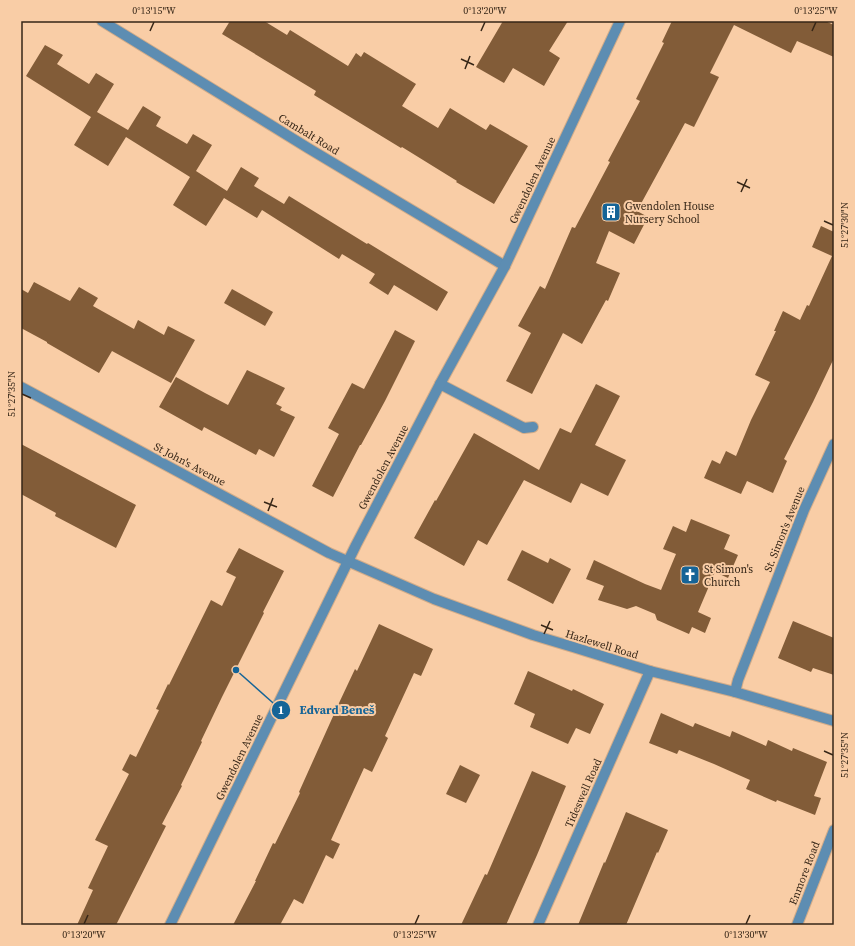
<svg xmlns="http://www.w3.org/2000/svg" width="855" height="946" viewBox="0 0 855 946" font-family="'Source Serif 4',serif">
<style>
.building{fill:#825c38}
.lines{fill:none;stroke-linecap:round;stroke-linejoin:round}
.minor-casing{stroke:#d2ac89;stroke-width:12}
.minor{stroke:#5d8db2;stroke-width:10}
.ticks{fill:none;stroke:#362617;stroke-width:1.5}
.labels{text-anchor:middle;stroke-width:4;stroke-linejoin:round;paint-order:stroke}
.street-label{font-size:11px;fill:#362617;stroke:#f9cda6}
.poi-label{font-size:11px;fill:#362617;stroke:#f9cda6;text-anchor:start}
.leader{fill:none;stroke:#156497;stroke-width:1.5}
.callout-dot{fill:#156497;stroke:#f9cda6;stroke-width:1.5}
.mark-label{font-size:12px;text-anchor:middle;font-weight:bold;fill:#fff}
.callout-label{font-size:12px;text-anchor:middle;font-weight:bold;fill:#156497;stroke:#f9cda6;stroke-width:4;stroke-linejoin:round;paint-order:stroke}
.neatline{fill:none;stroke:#362617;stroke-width:1.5}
.ticks-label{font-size:10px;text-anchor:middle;fill:#362617}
</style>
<rect width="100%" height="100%" fill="#f9cda6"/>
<!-- building -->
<g class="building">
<path d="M230,21H264L287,35L290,30L348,66L356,53L361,57L364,52L416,84L402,106L438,128L450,108L486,130L490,124L528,146L494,204L456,182L457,181L402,147L401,148L314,95L316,91L222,34Z"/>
<path d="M503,21H568L549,51L560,58L544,86L513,68L504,83L476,67Z"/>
<path d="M672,21H825L834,25V57L797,41L791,53L734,25L710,73L719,77L694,127L685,123L637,211L648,217L634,244L609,231L596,263L620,273L608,301L606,300L582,344L563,333L532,394L506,381L531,333L518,326L540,286L545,289L572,227L575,228L610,162L608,161L640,101L636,99L664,43L662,42Z"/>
<path d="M45,45L63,55L57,64L89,84L96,73L114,84L97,112L128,130L143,106L161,117L156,126L187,144L193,134L212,145L196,171L227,191L241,167L259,178L254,186L284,204L289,196L367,244L368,243L448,292L437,311L394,285L388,295L369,283L375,274L342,254L339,259L262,210L257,218L224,198L206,226L173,205L190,177L126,137L108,166L74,145L91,117L26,76Z"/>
<path d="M821,226L834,232V358L813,402L784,459L787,461L773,493L747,481L741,494L704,478L712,460L720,464L726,451L736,456L751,420L770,382L755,375L776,331H774L783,311L800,320L807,305L809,306L832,256L812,247Z"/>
<path d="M34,282L70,301L79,287L98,298L93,306L134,329L138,320L164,335L168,326L195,340L171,383L112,351L99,373L47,343V342L21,328V289L28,293Z"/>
<path d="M232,289L273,312L265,326L224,303Z"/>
<path d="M395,330L415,341L385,401L361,445H360L333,497L312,486L339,434L328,428L352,383L364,389Z"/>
<path d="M247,370L285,388L276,404L282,407L280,410L295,417L274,457L259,449L256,455L204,427L202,431L159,407L176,377L205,393L228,405Z"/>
<path d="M596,384L620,396L595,445L626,460L608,496L581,483L571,503L524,480L487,545L478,540L464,566L414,538L435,500L436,501L474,433L539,470L560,428L571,433Z"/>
<path d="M21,444L136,505L116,548L55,516L56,513L21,494Z"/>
<path d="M691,519L730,535L724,549L738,555L728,578L715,572L698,612L711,618L705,633L692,627L689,634L657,620L655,614L636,606L627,609L598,600L604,586L586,579L594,560L645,584L661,590L676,554L663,549L673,526L686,532Z"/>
<path d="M239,548L284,571L263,612L264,613L222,697L201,741L202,742L181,785L182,786L162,824L166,826L116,925H77L93,890L88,888L108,846L95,840L129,774L122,770L130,754L136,757L159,710L156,709L168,684L169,685L211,600L222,606L236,577L226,572Z"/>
<path d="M522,550L548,563L550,558L571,569L553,604L507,580Z"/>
<path d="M793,621L834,638V675L813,668L811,672L778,658Z"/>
<path d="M379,624L433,649L421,676L414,673L385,736L388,738L372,772L364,768L331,840L340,844L333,859L326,855L303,904L294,899L280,925H233L256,881H255L273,843L275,844L300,793L299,792L339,703L355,669L357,671Z"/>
<path d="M528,671L572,691L573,689L604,704L590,734L576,728L568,744L530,727L535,714L514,704Z"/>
<path d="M661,713L693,727L695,723L730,737L732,731L766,746L768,740L792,751L793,748L827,762L814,796L821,798L815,815L777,800L776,802L746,789L750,780L714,764L679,750L677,754L649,743Z"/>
<path d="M460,765L480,775L466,803L446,794Z"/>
<path d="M532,771L566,786L537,855L506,925H461L485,874L487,875Z"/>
<path d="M626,812L668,830L658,853L657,852L626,925H578L604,862L605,863Z"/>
</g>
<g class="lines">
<!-- minor casing -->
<g class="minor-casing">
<g id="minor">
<path d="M102,21L308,148L505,266"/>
<path d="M440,384L524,428L533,427"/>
<path d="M21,387L329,553L434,599L533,635L573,647L650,671L735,692L834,721"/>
<path d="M735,692L738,680L747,657L804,510L834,444"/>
<path d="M170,925L356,545L440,384L505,266L620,21"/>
<path d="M538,925L646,680L650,671"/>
<path d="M797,925L834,830"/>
</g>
</g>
<!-- minor -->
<use href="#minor" class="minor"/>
</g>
<!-- ticks -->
<path class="ticks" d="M150,31L154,22M481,31L485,22M812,31L816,22M461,59L474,65M465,69L470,56M737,182L750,188M741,192L747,179M824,221L833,225M22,394L31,398M264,502L277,507M268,511L273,498M541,625L553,630M544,634L550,621M824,751L833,755M84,924L88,915M415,924L419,915M746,924L750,915"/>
<!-- icons -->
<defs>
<g id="building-square" transform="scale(1)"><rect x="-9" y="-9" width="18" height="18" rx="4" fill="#156497" stroke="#f9cda6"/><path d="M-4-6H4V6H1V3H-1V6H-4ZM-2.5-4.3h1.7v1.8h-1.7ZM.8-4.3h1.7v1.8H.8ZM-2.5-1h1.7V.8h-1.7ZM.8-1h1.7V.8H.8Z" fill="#fff"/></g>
<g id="church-square" transform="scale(1)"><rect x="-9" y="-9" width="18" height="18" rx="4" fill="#156497" stroke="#f9cda6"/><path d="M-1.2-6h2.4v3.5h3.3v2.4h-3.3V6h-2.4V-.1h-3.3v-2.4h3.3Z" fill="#fff"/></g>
</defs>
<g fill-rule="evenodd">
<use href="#building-square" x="611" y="212"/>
<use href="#church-square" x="690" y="575"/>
</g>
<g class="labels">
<!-- street labels -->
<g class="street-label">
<text transform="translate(309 134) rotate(31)" y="4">Cambalt Road</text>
<text transform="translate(532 180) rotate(-65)" y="4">Gwendolen Avenue</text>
<text transform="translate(190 464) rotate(28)" y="4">St John's Avenue</text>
<text transform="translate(383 467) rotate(-62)" y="4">Gwendolen Avenue</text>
<text transform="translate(784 529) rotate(-68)" y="4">St. Simon's Avenue</text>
<text transform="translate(602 644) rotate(17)" y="4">Hazlewell Road</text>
<text transform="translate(239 757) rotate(-64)" y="4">Gwendolen Avenue</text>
<text transform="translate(583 793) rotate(-66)" y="4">Tideswell Road</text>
<text transform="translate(804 873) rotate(-69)" y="4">Enmore Road</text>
</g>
<!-- poi labels -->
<g class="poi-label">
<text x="625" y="210">Gwendolen House<tspan x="625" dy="13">Nursery School</tspan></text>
<text x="704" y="573">St Simon's<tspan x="704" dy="13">Church</tspan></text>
</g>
</g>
<!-- callouts -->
<path class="leader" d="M236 670L281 710"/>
<g class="callout-dot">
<circle cx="236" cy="670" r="4"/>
<circle cx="281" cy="710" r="10"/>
</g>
<g class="mark-label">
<text x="281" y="714">1</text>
</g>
<g class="callout-label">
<text x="337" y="714">Edvard Beneš</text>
</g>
<!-- border -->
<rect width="855" height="946" fill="none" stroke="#f9cda6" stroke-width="44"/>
<rect x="22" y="22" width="811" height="902" class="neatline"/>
<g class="ticks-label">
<text x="154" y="14">0°13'15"W</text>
<text x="485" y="14">0°13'20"W</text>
<text x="816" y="14">0°13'25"W</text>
<text transform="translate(844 225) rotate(-90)" y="4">51°27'30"N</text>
<text transform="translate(11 394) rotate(-90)" y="4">51°27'35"N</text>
<text transform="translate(844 755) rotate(-90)" y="4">51°27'35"N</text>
<text x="84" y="938">0°13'20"W</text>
<text x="415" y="938">0°13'25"W</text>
<text x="746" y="938">0°13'30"W</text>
</g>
</svg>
